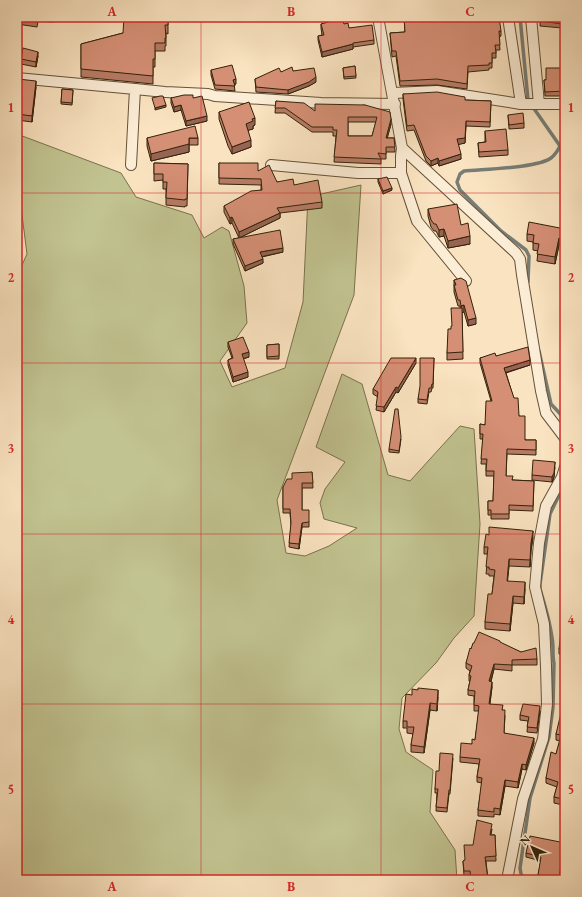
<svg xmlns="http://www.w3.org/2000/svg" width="582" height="897" viewBox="0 0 582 897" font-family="'EB Garamond',serif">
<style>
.green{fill:#c1c390;stroke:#7a724d}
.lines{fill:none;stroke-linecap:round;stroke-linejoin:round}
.stream{stroke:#777e76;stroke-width:3.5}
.minor-casing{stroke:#655238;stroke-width:12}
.minor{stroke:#fcedd6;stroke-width:10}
.wall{fill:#b77b65;stroke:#33220a;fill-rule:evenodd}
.shaded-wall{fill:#956452;stroke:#33220a}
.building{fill:#d58f75;stroke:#33220a;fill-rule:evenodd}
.grid{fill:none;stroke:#d62828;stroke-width:1;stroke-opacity:0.55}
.neatline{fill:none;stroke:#d62828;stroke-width:1.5}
.grid-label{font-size:13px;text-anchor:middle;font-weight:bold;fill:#d62828}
</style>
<rect width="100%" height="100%" fill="#fae3c0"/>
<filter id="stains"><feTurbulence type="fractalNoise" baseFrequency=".005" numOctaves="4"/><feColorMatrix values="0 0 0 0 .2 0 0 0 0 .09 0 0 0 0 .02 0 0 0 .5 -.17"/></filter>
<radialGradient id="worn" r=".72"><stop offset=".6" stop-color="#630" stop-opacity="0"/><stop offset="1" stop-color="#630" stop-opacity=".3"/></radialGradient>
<!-- green -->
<path class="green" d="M17,134L121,173L136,197L192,215L204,238L222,227L229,231L244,286L247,323L220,361L232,387L285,368L303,302L308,197L361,185L354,295L277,500L286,553L305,556L329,546L357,528L324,519L320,503L325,489L345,462L316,447L342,374L362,384L388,475L410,481L460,426L474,429L480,524L474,616L454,638L436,663L402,698L399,729L406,752L433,770L430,812L455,850L457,880H17V276L27,254L17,176Z"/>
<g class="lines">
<!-- stream -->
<g class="stream">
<path d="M520,17L528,100L560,146C558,150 555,155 551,158C538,168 483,169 464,171L460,174L457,182L460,190L501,231L526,250L529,256L528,282"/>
<path d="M539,351L551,404L565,419"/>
<path d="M525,880L521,874L520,868L530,798L549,737L553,707L554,663C552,655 554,647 552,638C550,621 545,606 540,589V584L550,514L565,483"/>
</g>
<!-- minor casing -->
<g class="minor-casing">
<g id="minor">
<path d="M378,17L402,148L516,253L520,259L522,275L541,391L546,413L565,438"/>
<path d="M508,17L521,104"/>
<path d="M531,17L539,104"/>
<path d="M17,78L135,89L131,165"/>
<path d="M135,89L165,92L208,94L215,96L321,103L395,104"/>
<path d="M393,93L437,91L521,104H565"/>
<path d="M271,165L358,173H401V156L402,148"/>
<path d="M401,173L417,221L466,281"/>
<path d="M507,880L523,799L543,739L547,704L546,666L544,624L535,587L539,543L544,516L546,506L562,477L565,467"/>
</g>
</g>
<!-- minor -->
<use href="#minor" class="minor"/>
</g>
<!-- wall -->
<g class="wall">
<path d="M17,17H53V22L38,21L37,27L17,24Z"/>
<path d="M168,17V34L166,33V46H165V51H155V67H153V84L81,77V44L123,33Z"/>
<path d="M404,17L501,31V36L499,37L500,50H496V58H492V68H489V70L468,72L467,89L437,85L400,86L396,56L392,57L390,33L405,32Z"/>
<path d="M565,17V32H562V28L540,26V21Z"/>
<path d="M321,24H344L349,28L374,40V44L353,47V49L322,57L318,40V36L322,35L321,28Z"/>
<path d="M38,56L36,67L21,64V59Z"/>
<path d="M355,66L356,78L344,79L343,68Z"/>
<path d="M565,68V96H545L544,80H546Z"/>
<path d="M211,70L236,84H234L235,91L215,89L211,75Z"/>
<path d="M293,71L316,82L309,86L288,94L256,92L255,79L281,72Z"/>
<path d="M17,80L36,87L32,122L17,120Z"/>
<path d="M62,89L73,90L72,105L61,104Z"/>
<path d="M403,94L465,100L491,101L490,127L466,126L465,143L458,144L461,159L439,166L438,163L431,166L426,161L414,130L407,131L403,99Z"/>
<path d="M171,98H193L207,121L186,126L181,110L174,112L171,103Z"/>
<path d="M276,101L315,111L365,105L391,124L387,138H394L395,152H386V159H381V164L334,162L336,136H333V132H312L285,113H275ZM348,122H376L372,136H348Z"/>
<path d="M219,112L255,125L253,126V129L248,130L251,147L232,154L228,146L219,119Z"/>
<path d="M508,115L524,123V128L509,129Z"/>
<path d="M485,131L508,150V155L479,157L478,143L485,142Z"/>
<path d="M147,138H198V145H189V152L151,161L147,146Z"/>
<path d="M154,163L188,164L187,206H185V207L166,205V189H163V180L154,181Z"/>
<path d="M219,163L258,171L277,182L294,185L322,202V208L280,213V218L239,238L283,252L262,257L263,263L245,271L233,244V239L239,238L232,223L230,224L224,212V206L261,190V185L219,184Z"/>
<path d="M378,179L392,190L383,194L378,182Z"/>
<path d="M428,209L461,225L470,244L448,248L444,236L439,237L436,231H434L431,227L428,216Z"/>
<path d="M565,229V242L564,246L559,245L555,264L537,261L538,251L533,250V242L527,241V234Z"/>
<path d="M454,280L476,324L468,326L464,312H462L463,359L447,360V353L451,329L460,308V306H458L454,292Z"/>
<path d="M228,342L249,357L243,359L248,377L233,382L228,365V360L232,358L228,347Z"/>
<path d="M279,344V359H267V345Z"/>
<path d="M496,356L530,365L506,373L519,416L525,440H536V455L507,454L506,476L513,480L534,481L533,511L509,510V519H491V515H488V501H493L494,476H486V464H481L483,439H480V424L485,425L491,401L480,363V358Z"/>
<path d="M434,358L433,388H432L431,392H429L427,404L418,403V399Z"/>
<path d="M416,363L398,393L396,392L384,412L376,410L378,397L373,394V389Z"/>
<path d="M401,439L399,453L389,452V449Z"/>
<path d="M555,467L554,477L552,482L532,480V475Z"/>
<path d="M312,472L313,488H302V510L309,522V527H302L299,549L289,547L291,525L290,513H283V487L292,479Z"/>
<path d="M533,538L531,550L530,567L509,566L507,581L525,589L524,604L513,603L510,631L485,629V622L492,594L494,576H489V574H486L488,554H484V547Z"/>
<path d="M563,609H565V656L559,654V649L565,627Z"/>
<path d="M474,643H500L537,659V665H512V671L494,669L491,682L492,687L490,704L503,710L505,716L504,733L534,743L526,770L522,769L518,788L505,786L500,815L494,814V817L478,816V810L482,783L477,782V777L479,764L460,762V757L475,740L479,711H474V696L468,695V690L470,681H469V675L470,671L466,668V663L471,649Z"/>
<path d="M565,676V690L563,689V684Z"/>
<path d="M438,697L437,711L430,710L424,753L411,752V745L413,734L407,733V728H403V721Z"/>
<path d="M540,711L537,733L527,732L528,721L520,720V715Z"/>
<path d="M565,714V798L563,805L554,803V797L557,787L546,783V778L556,754L560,741L556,740V734Z"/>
<path d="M453,758L450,794H449L447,812L436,811L437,793H435V789L439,771Z"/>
<path d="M492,829L491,835H495L496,861H486L488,880H471L470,876H464L463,861L465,860Z"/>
<path d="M565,843L564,870H561L560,880H538V875L541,861L526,857V853Z"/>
</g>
<!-- shaded-wall -->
<g class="shaded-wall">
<path d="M353,44V49L322,57V52Z"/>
<path d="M38,52V56L36,67V62Z"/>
<path d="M316,77V82L309,86L288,94V90Z"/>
<path d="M236,79V84H233V80Z"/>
<path d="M36,81V87L32,122V116Z"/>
<path d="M166,105V107L155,110V108Z"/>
<path d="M181,105V110L174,112V107Z"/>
<path d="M207,116V121L186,126V121Z"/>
<path d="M255,118V125L253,126V129L246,131V124L252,119Z"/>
<path d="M391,119V124L386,143V138Z"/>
<path d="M466,121L465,143L457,145V139Z"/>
<path d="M189,138V152L151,161V154Z"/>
<path d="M251,140V147L232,154V147Z"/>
<path d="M461,154V159L439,166V161Z"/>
<path d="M438,158V163L431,166V161Z"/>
<path d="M392,188V190L383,194V191Z"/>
<path d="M280,213V218L239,238V232Z"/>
<path d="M232,217V223L230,224V218Z"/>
<path d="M444,229V236L439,237V230Z"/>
<path d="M470,236V244L448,248V241Z"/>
<path d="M559,238V245L555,264V257Z"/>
<path d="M283,248V252L260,257V252Z"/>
<path d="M263,259V263L245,271V266Z"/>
<path d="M464,305V312L461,313V306Z"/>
<path d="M476,318V324L468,326V320Z"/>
<path d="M249,352V357L242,359V354Z"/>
<path d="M416,358V363L398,393V388Z"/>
<path d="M530,360V365L504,373V368Z"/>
<path d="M248,372V377L233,382V377Z"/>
<path d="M396,387V392L384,412V407Z"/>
<path d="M555,462L554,477L552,482V477Z"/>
<path d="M302,523V527L299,549V544Z"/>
<path d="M533,531V538L531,550L530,567L531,543Z"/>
<path d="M509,559V566L507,588V581Z"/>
<path d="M525,582V589L524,604V597Z"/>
<path d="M513,596V603L510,631V624Z"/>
<path d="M494,664V669L489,687V681Z"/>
<path d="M492,682V687L489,709V704Z"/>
<path d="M438,690V697L437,711V704Z"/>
<path d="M430,703V710L424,753V747Z"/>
<path d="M534,738V743L526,770V765Z"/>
<path d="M522,764V769L518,788V782Z"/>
<path d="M505,780V786L500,815V809Z"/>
<path d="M565,792V798L563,805V799Z"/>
<path d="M561,865V870L560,880H559Z"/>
</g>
<!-- building -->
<g class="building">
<path d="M17,17H38L37,21L17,19Z"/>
<path d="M124,17H168V25H165L166,38H165V43H155V59H153V76L81,69V44L123,33Z"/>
<path d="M404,17H499L501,31H499L500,45H495L496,53H492V63H489V65L468,66L467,84L437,79L400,81L396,51H392L390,33L405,32Z"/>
<path d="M540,17H565V28L562,27L563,24L540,21Z"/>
<path d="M342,18L344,24L348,23L349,28L372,25L374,40L353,43V44L322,52L318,36L324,35L321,24Z"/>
<path d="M23,48L38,52L36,62L21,59Z"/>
<path d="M232,65L236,79L233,80L235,86L215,85L211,70Z"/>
<path d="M355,66L356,76L344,77L343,68Z"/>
<path d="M292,67L293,71L314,68L316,77L309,82L288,90L256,87L255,79L279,68L281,72Z"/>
<path d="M546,68H565V91L545,92L544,80H546Z"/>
<path d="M18,79L36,81L32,116L17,114V80L18,81Z"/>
<path d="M62,89L73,90L72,103L61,102Z"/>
<path d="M437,92L465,97V100L491,101L490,122L466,121L465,138L457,139L461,154L439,161L438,158L431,161L426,156L414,125L407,126L403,94Z"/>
<path d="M184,95H193V98L202,96L207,116L186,121L181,105L174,107L171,98Z"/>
<path d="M160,96H163L166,105L155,108L152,98Z"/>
<path d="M276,101L304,103L315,111V104L365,105L390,112L391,119L386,138H394L395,147H386V154L378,153L381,159L334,157L337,130H333V127H312L285,108H275ZM348,117H377L372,136H348Z"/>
<path d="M249,102L255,118L252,119L253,121L246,124L251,140L232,147L228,138L219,112Z"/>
<path d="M523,113L524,123L509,125L508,115Z"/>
<path d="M195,126L198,138H189V144L151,154L147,138Z"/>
<path d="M506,129L508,150L479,152L478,143L486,142L485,131Z"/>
<path d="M154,163L188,164L187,199H185V200L166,198L167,182H163V174H154Z"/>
<path d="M219,163H258V171L269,165L277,182L293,179L294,185L318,180L322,202L277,208L280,213L239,232L232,217L230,218L224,206L251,191L262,190L261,179L219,178Z"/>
<path d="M387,177L392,188L383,191L378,179Z"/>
<path d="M457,204L461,225L468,223L470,236L448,241L444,229L439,230L436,224H434L431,220L428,209Z"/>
<path d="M529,222L565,229L564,239L559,238L555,257L537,254L539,244L533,243L534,235L527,234Z"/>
<path d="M280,230L283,248L260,252L263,259L245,266L233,239Z"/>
<path d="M461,278L466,281L476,318L468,320L464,305L461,306L460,300H458L454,285H456L454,280Z"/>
<path d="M451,308H462L463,352L447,353L448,329H451V326H452Z"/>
<path d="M243,337L249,352L242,354L248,372L233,377L228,360L233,358L228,342Z"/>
<path d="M279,344V356L267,357V345Z"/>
<path d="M528,347L530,360L504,368L514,398H518L519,416H525V440H536V450L507,449L506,476H513L512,480L534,481L533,506L509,505V514H491V510H488V501H493L494,471H486L487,459H481L483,434H480V424L485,425L486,401H492L480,358L495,353L496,356Z"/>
<path d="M391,358H416L398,388L396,387L384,407L376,406L378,392L373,389Z"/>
<path d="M420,358H434L433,384H432L431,388H429L427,400L418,399L420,386Z"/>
<path d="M395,409H398L401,437L399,451L389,449Z"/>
<path d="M533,460L555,462L554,473L552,477L532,475Z"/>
<path d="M312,472L313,483H302V510H309V522L302,523L299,544L289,543L291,523L290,509H283V487L287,479H292V473Z"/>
<path d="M489,527L533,531L531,543L530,560L509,559L507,581L525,582L524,597L513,596L510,624L485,622L488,594H492L495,570L489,569V567H486L488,547H484L486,534L489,535Z"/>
<path d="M563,609H565V623Z"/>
<path d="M565,626V650L559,649L561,631Z"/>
<path d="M479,632L500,641V642L521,652L536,648L537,659L512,660V665L494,664L489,681L492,682L489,704L503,705L502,710H505L504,733L534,738L526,765L522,764L518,782L505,780L500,809L494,808V812L478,810L482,778L477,777L480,759L460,757L461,743L472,744V739L475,740L479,706L474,705L475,691L468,690L471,676L469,675L472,666L466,663L470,648L471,649L473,643H474Z"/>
<path d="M565,676V684H563Z"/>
<path d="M418,688L438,690L437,704L430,703L424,747L411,745L414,727H407V721H403L406,694L412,695V689L418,690Z"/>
<path d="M523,704L540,706L537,728L527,727L529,717L520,715Z"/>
<path d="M561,713L565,714V792L563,799L554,797L558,782L546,778L551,752L556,754L561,735L556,734Z"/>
<path d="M440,753L453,754L450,790H449L447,808L436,807L438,789H435L436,771H439Z"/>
<path d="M477,820L492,824L490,835H495L496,856L485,857L488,880H471L470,871H464L463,861L465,860L464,845H473Z"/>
<path d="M530,836L565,843V861L564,866L561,865L559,879L538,875L541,857L526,853Z"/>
</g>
<!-- grid -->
<path class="grid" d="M201,17V880M381,17V880M17,193H565M17,363H565M17,534H565M17,704H565"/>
<!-- margin -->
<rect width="582" height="897" fill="none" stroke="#fae3c0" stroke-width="44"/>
<!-- north arrow -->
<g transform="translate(532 847) rotate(315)" stroke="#fcedd6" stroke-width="3" paint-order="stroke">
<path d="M0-3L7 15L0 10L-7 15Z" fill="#33220a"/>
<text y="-6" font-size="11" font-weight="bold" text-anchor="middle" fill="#33220a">N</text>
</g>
<rect x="22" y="22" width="538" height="853" class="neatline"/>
<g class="grid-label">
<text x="112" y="16">A</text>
<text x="291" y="16">B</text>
<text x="470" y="16">C</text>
<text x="11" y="112">1</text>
<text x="571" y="112">1</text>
<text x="11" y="282">2</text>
<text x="571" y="282">2</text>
<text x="11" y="453">3</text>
<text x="571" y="453">3</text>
<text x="11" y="624">4</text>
<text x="571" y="624">4</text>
<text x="11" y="794">5</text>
<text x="571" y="794">5</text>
<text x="112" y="891">A</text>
<text x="291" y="891">B</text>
<text x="470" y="891">C</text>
</g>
<rect width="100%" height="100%" filter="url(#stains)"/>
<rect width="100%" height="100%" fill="url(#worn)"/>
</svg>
